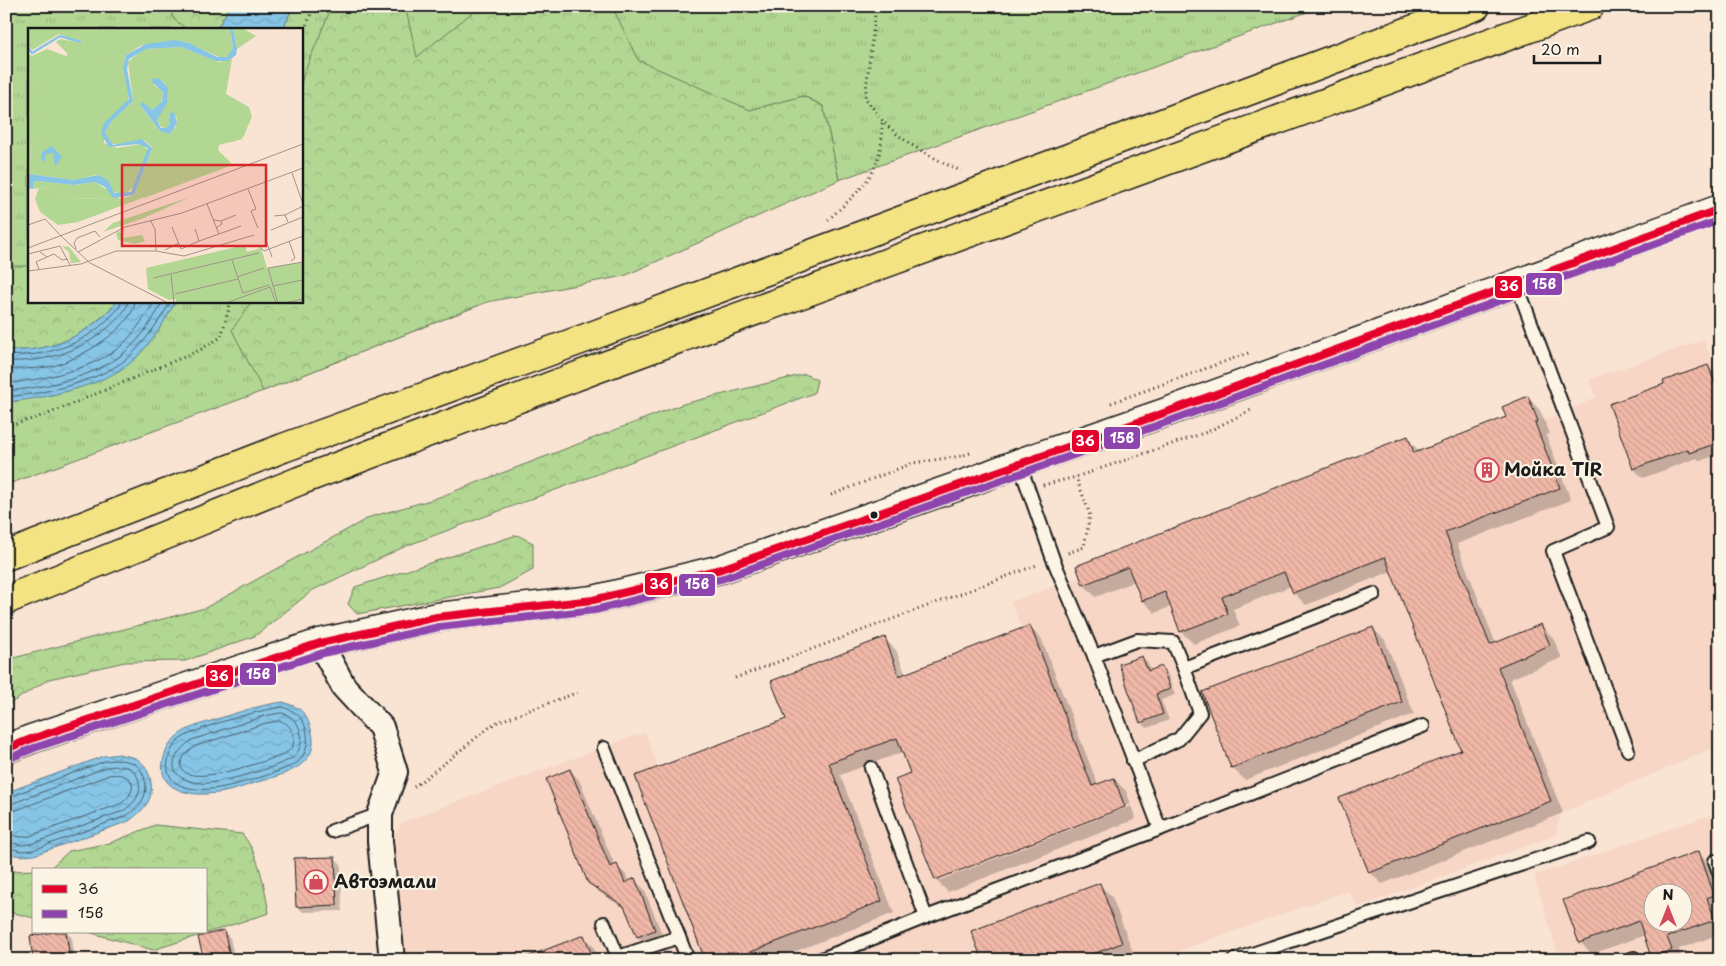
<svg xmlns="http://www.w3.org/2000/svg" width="1726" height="966" viewBox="0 0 1726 966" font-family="'Playpen Sans',sans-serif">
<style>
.built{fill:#f7d6c6;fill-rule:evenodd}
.grass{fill:url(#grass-tufts);stroke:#677a58}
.forest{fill:url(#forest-crowns);stroke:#677a58}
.water{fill:url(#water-waves);stroke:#5c8196}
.shadow{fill:#0003;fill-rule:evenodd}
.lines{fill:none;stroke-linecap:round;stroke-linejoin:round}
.shore{stroke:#47606d;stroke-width:1}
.building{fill:url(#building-back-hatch);stroke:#1c1c1c;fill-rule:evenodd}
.lane-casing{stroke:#1c1c1c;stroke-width:16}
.street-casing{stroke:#1c1c1c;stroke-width:28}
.secondary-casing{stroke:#1c1c1c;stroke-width:31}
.highway-casing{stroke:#1c1c1c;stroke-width:31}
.path{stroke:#1c1c1c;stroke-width:3;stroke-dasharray:1 4;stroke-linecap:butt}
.lane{stroke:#fcf5e5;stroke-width:12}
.street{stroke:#fcf5e5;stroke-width:24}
.secondary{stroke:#fcf5e5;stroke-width:28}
.highway{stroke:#f4e382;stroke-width:28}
.bus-1-casing{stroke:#fcf5e5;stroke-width:11}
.bus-2-casing{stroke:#fcf5e5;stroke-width:11}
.bus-1{stroke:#e4002b;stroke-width:8}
.bus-2{stroke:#8e44ad;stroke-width:8}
.bus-dot{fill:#1c1c1c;stroke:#fcf5e5;stroke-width:2}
.labels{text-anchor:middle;stroke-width:4;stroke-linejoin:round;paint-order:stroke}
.poi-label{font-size:18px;font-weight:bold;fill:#1c1c1c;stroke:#fcf5e5;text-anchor:start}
.inset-river{fill:none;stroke:#87c5e7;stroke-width:2.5}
.inset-road{fill:none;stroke:#a1938a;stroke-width:1}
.view{fill:#d62828;fill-opacity:0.15;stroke:#d62828;stroke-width:2.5}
.inset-edge{fill:none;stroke:#1c1c1c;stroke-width:2.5}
.line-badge{stroke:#fcf5e5;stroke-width:2}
.badge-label{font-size:14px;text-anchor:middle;font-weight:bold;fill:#fff}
</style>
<defs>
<pattern id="grass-tufts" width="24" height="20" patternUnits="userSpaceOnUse" patternTransform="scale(1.25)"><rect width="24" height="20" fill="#b2d793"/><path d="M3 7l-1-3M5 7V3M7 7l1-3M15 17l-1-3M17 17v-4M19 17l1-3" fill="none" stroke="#98b87e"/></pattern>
<pattern id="forest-crowns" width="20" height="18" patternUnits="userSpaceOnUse" patternTransform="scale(1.25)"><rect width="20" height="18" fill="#b2d793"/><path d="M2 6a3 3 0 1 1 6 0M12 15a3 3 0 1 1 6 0" fill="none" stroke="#98b87e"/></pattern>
<pattern id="water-waves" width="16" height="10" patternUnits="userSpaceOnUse" patternTransform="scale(1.25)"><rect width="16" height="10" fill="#87c5e7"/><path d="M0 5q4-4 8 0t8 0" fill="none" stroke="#74a9c6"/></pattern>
<pattern id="building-back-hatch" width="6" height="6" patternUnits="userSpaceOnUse" patternTransform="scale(1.25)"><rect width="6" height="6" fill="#f1b8a8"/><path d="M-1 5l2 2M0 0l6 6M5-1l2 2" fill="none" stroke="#ce9e90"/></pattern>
</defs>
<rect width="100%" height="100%" fill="#f9e3d3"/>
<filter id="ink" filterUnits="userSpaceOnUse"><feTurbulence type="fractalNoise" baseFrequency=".02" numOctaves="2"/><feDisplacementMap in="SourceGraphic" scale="10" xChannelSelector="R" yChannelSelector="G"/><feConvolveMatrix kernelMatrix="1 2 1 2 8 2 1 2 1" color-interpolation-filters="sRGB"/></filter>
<g filter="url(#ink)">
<!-- built -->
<g class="built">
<path d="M1704,340L1720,381V745L1561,813L1556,835L1358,907L1348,891L1153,960H406L394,835L402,822L645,732L658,768L1022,628L1011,602L1079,577L1076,566L1408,436L1414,453L1505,417L1502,407L1528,396L1539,421L1565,412L1596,397L1590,379Z"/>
<path d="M1713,814L1720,829V960H1560L1534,876ZM1654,894H1684V924H1654Z"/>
</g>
<!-- grass -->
<g class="grass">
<path d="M6,6H230L217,29H29V301H118L6,350Z"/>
<path d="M293,6H1324L839,180L823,106L804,96L720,119L487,302L263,391L6,485V402L17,401L135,359L153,337L176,301H301V29H283Z"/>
</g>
<!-- forest -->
<g class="forest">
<path d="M170,6H230L217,29H186L173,18Z"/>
<path d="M332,6H405L417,57L474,11L477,6H612L638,60L750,110L803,96L823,106L839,180L624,276L487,302L263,391L232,330L252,301H301V230L303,228L301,224V84L304,73Z"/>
<path d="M6,266H29V301H118C86,335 55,353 6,350Z"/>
<path d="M805,374L817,380L814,393L406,546L313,590L255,636L185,661L125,662L49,679L6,706V660L205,608L370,517L434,499L683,404Z"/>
<path d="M517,535L533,543V570L499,588L357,614L348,604L355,587Z"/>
<path d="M155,825L242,834C260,855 264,886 269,913L153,950L88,932H206V870H48L69,851L110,843Z"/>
<path d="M6,867L12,871L34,870V918L6,911Z"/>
</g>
<!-- water -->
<g class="water">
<path d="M230,6H293L283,29H217Z"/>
<path d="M118,301H176C165,321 152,342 136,358C109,385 44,399 6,402V350C52,353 88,335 118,301Z"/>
<path d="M283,702C301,708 305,711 311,729C323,767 281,775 254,783C242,787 230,792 217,793C203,795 186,795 173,787C155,776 163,749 176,737C187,727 203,724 217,719C239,712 260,705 283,702Z"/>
<path d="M119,754C124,756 130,756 135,758C149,764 156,788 148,802C143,810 137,815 129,821L34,855C23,856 16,857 6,851V794L13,790L104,756Z"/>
</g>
<!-- shadow -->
<g class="shadow">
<path d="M1708,366L1717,375L1720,382V454L1700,461L1697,458L1643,478L1634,469L1665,384Z"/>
<path d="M1528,398L1540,410L1550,434L1546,435L1571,500L1457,544L1496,644L1541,625L1553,638L1562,658L1510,679L1563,813L1382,884L1370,872L1463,751L1392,571L1306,605L1294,593L1291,586L1233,609L1240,626L1194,644L1181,632L1172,606L1155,613L1143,601L1135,581L1096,597L1084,585L1407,438L1420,452L1507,418Z"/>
<path d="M1029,626L1041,638L1098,785L1114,779L1126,791L1131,804L940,877V880L1131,806L1136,819L948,892L936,880L897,780L912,774L903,752L840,775L894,913L773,960H707L787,719L884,638L896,650L906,675Z"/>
<path d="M1372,628L1385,640L1414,714L1245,780L1232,768L1203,693Z"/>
<path d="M1142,657L1148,664L1151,671L1161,667L1167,673L1175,695L1161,700L1169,720L1147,728L1141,722Z"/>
<path d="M570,770L579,780L615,866H617L626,875L629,882L634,880L644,889L664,939L647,946L638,937L627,910L599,892L589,883Z"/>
<path d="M1698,853L1710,865L1720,891V909L1718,910L1720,915V934L1679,949L1682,960H1656L1652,956L1645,935L1592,954L1580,942ZM1654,894H1684V924H1654Z"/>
<path d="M335,858L341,864L342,911L303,912L297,906Z"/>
<path d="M1099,884L1112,897L1134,955L1121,960H983Z"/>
<path d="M223,931L230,938L235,960H205Z"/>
<path d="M62,932H66L72,938L75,960H35Z"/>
<path d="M584,937L593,946L599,960H523Z"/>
<path d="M505,957L508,960H496Z"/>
</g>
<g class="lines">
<!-- shore -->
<g class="shore">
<path d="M6,355C44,358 84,345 110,317C115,312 121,308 121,301"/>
<path d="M6,361C47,363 87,350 116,320C121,314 127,310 128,301"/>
<path d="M6,369C21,369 38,369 53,366C77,360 134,328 135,301"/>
<path d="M6,383C40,381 97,368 122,345C135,333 145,316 155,301"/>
<path d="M6,391C44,388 97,377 126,351C140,340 155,317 163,301"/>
<path d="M6,397C43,394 105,381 132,354C147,339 160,320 171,301"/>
<path d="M283,707C296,712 302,716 306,729C309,740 307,753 299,761C290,770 233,786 219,788C207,790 186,791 175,782C162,772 168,751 178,741C192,728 263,709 283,707Z"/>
<path d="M282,713C294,717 298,722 301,734C303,742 299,753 292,758C279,767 216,785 201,783C166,780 167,757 192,740L264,716Z"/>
<path d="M281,721C292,724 298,739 291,749C288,752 284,754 280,756C267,760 180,792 181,764C181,756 190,750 196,746L266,723Z"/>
<path d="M6,798L105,761C114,760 124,759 132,763C139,765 142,771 144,777C150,795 140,807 126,816L33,850L21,851L6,847"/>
<path d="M6,805L11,804L107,767C115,766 124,765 131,769C134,771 136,774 138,778C143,793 136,802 123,811L31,844L21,845L6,841"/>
<path d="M6,812L14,811L109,775C134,771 141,790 120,804L30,836L21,837L6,834"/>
</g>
</g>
<!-- building -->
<g class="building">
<path d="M1708,365L1720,396V442L1689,453L1688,449L1633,469L1609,404L1664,384L1663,381Z"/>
<path d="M1528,396L1538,421L1535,423L1560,488L1445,532L1490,645L1541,624L1550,645L1498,667L1551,801L1369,873L1339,798L1461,750L1385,557L1293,593L1284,572L1222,597L1228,614L1180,632L1165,592L1142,601L1128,567L1083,585L1076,566L1408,436L1414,453L1506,417L1502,407Z"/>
<path d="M1030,625L1092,786L1114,778L1125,807L935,880L895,779L910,773L897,738L829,763L882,901L730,960H705L635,776L786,719L771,681L885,637L899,676Z"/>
<path d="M1373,627L1402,702L1231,768L1202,692Z"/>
<path d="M1142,656L1148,671L1162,666L1170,689L1156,694L1163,714L1140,723L1119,664Z"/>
<path d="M570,769L610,867L617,864L625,883L635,878L655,930L637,937L624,906L588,883L546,779Z"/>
<path d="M1699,851L1714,895L1707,898L1715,920L1667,937L1672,950L1651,957L1639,921L1579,943L1563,900ZM1654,894H1684V924H1654Z"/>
<path d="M335,857L337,905L296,907L294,858Z"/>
<path d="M1100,883L1122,943L1077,960H982L971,931Z"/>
<path d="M224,930L231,960H204L198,937Z"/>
<path d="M54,932H66L70,958L57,960H33L30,936Z"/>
<path d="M584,935L594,960H524V958Z"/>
</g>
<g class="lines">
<!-- lane casing -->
<g class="lane-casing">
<g id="lane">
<path d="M1517,285L1608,527L1553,551L1628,750"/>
<path d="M1019,463L1053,559L1094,656L1160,829L1423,726"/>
<path d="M1094,656L1137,640L1173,642L1184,668L1200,713L1179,739L1133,761"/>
<path d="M1184,668L1374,594"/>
<path d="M604,748L688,960"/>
<path d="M871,768L926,917L1160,829"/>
<path d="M332,831L380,814"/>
<path d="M1715,861L1720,875"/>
<path d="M604,923L618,957"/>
<path d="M618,960V957L679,937"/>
<path d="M819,960L926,917"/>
<path d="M1234,960L1589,842"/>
<path d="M1629,960L1634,958L1636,960"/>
</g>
</g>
<!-- street casing -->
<g class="street-casing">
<path id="street" d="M320,643L344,687L381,727L395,772L380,814V841L392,960"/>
</g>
<!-- secondary casing -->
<g class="secondary-casing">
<path id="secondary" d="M6,749L31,739L320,643L437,617L593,600L721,569L970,482L1019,463L1164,413L1720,209"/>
</g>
<!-- highway casing -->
<g class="highway-casing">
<g id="highway">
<path d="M6,556L283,448L586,338L1476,6"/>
<path d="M6,600L299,481L596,369L1590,6"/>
</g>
</g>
<!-- path -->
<g class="path">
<path d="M876,6L865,98C871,105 876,113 882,120C901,142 935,159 961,171"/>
<path d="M301,39L314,6"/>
<path d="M828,220C862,188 884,173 882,121"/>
<path d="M1111,403L1251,352"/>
<path d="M6,427L48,414L200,350L221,337L231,301"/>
<path d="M1043,485L1076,477L1207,432L1251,410"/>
<path d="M831,495L913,463L961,456L973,452"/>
<path d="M1068,553L1084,547L1090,515L1076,477"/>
<path d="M735,678L1037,565"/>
<path d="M414,787L495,723L581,691"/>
</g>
<!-- lane -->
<use href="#lane" class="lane"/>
<!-- street -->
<use href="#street" class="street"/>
<!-- secondary -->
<use href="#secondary" class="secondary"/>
<!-- highway -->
<use href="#highway" class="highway"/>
<!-- bus-1 casing -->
<g class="bus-1-casing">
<path id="bus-1" d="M6,749L31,739L320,643L437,617L593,600L721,569L1164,413L1720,209"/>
</g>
<!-- bus-2 casing -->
<g class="bus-2-casing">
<path id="bus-2" d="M10,758L34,748L323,653L439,627L595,610L724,578L1167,422L1720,220"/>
</g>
<!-- bus-1 -->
<use href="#bus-1" class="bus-1"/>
<!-- bus-2 -->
<use href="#bus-2" class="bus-2"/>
</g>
</g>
<!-- icons -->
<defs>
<g id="building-ring" transform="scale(1.25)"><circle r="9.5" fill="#fcf5e5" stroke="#d1495b" stroke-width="1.5"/><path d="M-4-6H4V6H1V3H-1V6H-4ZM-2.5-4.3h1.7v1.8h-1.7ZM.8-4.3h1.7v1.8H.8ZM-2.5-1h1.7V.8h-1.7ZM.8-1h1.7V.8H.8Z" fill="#d1495b"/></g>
<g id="shop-ring" transform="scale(1.25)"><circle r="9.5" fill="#fcf5e5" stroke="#d1495b" stroke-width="1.5"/><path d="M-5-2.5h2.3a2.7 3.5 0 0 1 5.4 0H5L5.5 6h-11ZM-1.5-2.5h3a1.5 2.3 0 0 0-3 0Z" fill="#d1495b"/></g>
</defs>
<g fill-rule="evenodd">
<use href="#building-ring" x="1487" y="470"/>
<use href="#shop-ring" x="316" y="882"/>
</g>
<!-- markers -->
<circle class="bus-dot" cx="874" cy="515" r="4.5"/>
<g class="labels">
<!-- poi labels -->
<g class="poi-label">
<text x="1504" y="476">Мойка TIR</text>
<text x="334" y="888">Автоэмали</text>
</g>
</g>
<!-- overview -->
<g transform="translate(28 28)">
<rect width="275" height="275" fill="#f9e3d3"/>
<path d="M0,0H202L205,20L201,28L193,30L158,14L140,13L112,18L98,27L95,40L101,63L76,95V115L89,120L113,116L120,122L108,156L98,166L68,147L46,152L0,146L4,116L14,109V88L8,82L15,62L0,57V26L4,28L19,21L38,28L40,26L28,14L32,11L55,15L31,6L4,22L0,17ZM153,19L191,34L204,31L198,66L221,79L224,89L214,111L191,117L190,122L205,137L164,152L161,145L154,147L135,162L93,178L90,171L33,170L18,159L5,161V155L9,153L46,157L67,154L93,171L106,167L124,119L116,112L90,117L78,109L83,94L105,73L100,34L115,21ZM132,51L137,56L139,72L130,86L132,98L138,101L148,88L149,93L147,100L132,103L113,79L124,82L133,76L135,64L125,56ZM34,218L41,219L53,234L43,235L41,224Z" fill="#b2d793" fill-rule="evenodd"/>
<path d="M205,0H214L228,8L209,21ZM73,24L85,27L93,54L101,66L100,73L73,104L72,94L78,59L84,54L81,47L82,40L70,32ZM152,31L160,32L174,46L194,48L196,58L192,72L174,74L162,84L150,87L143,83L139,72L140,54L133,44L125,43L132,37ZM0,57L15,62L16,73L9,82L19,95L14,109L4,116L0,144ZM40,78L47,81L38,89L45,106L32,108L25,94L27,87ZM129 90a7 7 0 1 1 14 0a7 7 0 1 1-14 0ZM83,94L81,108L89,111L109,105L114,111L90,117L81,115L77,105ZM25,113L34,114L40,121H50V132L41,136L46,143L60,141L71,131V144L54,151L24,149L12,139L21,134L27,141L37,131L32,122L23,117ZM120,122V127L112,141L107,125L111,130ZM140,127L147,142L163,146L164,152L116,170L114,165L119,156L118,152L124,133L127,131L129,142L136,133L134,128ZM105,149H109L108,156L97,166L85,164L80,152L89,159H98ZM18,159L33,170L90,171L93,178L50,194L30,197L12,184L7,171L11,160ZM162,169L116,190L75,204L85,195ZM92,203L95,210L114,207L117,213L107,216L90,212L88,205Z" fill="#b2d793"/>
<path d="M184,75H194L204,88L208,85L210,77L216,81L211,88L202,91L191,78L181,80L186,92H182L180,84L176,88L183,110L188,109V101L195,111L207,110L221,93L216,108L205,114L189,113L183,124L171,130L156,128L142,121L144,117L167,119L170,113L166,109L168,103L176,118H180L171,85L175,79Z" fill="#b2d793"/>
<path d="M217,217L219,224L233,220L239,240L275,234V275H148V271L141,272L120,261L118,240Z" fill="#b2d793"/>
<path d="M202,0H205L209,21L208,27L200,33H188L153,19L118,21L101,31L99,41L105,73L83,94L77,105L85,117L114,111L124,120L106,167L85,170L77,159L67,154L46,157L9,153L5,155V161L0,160V146L46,152L70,147L80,152L86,165L103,164L120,120L110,116L81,119L73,106L76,95L101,71L95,40L98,27L118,16L147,12L161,15L189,29H199L205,20ZM125,50L132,51L140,60L139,75L129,92L133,100H138L142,96V85L146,84L149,95L142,106L132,103L112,77L115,74L124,82L134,74L135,64L124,54ZM24,118L34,129L27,139L25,125L18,126L17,134L13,131L14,124Z" fill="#87c5e7"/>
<path class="inset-river" d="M0,20L4,25L32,8L53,14"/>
<path class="inset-road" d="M264,145L275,176M220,161L228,181L223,183L230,200M179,176L191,206L213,198M257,187L275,178M246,188L257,187L260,194M185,192L193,193L194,196L188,200M193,193L208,187M0,197L17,191L33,208M144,199L153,221L171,213M167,201L171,213L191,206M243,202L275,189M33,208L62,235L140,275M237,209L244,229M261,213L267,230L263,233M227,218L230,217L236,223L275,208M0,220L275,116M48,221L46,215L49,210L67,203L72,209M137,222L151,215M128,223L156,228L226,207M12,224L19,229L26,226L34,232L40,231M50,224L97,199L154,185L275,140M0,226L32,218L42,237M204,232L215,265L241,257M11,241L8,234L19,229M0,243L53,236L88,223H128L127,201L122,192M143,246L146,275M209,249L236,240M125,250L231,225M245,258L275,252M147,266L210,251M198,275L242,259L248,275M250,275L240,240L275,234M256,275L275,271"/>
<path class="view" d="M94,137H238V218H94Z"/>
<rect width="275" height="275" class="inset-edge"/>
</g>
<g class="line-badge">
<rect x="1525" y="272" width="38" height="24" rx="5" fill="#8e44ad"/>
<rect x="1494" y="275" width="29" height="24" rx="5" fill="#e4002b"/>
<rect x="1103" y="426" width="38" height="24" rx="5" fill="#8e44ad"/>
<rect x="1071" y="429" width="29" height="24" rx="5" fill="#e4002b"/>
<rect x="644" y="572" width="29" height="24" rx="5" fill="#e4002b"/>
<rect x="678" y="573" width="38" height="24" rx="5" fill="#8e44ad"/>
<rect x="239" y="662" width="38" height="24" rx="5" fill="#8e44ad"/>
<rect x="205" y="664" width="29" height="24" rx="5" fill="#e4002b"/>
</g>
<g class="badge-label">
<text x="1544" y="289">15в</text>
<text x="1509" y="291">36</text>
<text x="1122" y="443">15в</text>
<text x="1085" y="446">36</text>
<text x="659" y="589">36</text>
<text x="697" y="589">15в</text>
<text x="258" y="679">15в</text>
<text x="219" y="681">36</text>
</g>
<!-- margin -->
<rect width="1726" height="966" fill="none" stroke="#fcf5e5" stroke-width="25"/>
<rect x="12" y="12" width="1701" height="941" fill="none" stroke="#1c1c1c" stroke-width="2" filter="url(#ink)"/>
<!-- legend -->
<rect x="32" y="868" width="175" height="65" fill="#fcf5e5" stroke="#a29e95"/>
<rect x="42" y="885" width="25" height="8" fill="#e4002b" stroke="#a29e95"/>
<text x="78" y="894" font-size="15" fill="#1c1c1c">36</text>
<rect x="42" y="910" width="25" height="8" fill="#8e44ad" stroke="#a29e95"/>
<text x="78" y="918" font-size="15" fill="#1c1c1c">15в</text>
<!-- north arrow -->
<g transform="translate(1668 908)"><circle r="24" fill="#fcf5e5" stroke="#a29e95"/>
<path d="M0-4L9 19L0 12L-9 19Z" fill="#d1495b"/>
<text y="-8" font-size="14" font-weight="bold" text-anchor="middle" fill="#1c1c1c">N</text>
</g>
<!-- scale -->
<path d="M1534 55v8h66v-8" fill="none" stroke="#1c1c1c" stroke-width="2.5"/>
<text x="1541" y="55" font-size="15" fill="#1c1c1c" stroke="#fcf5e5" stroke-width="4" paint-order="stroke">20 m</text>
</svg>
